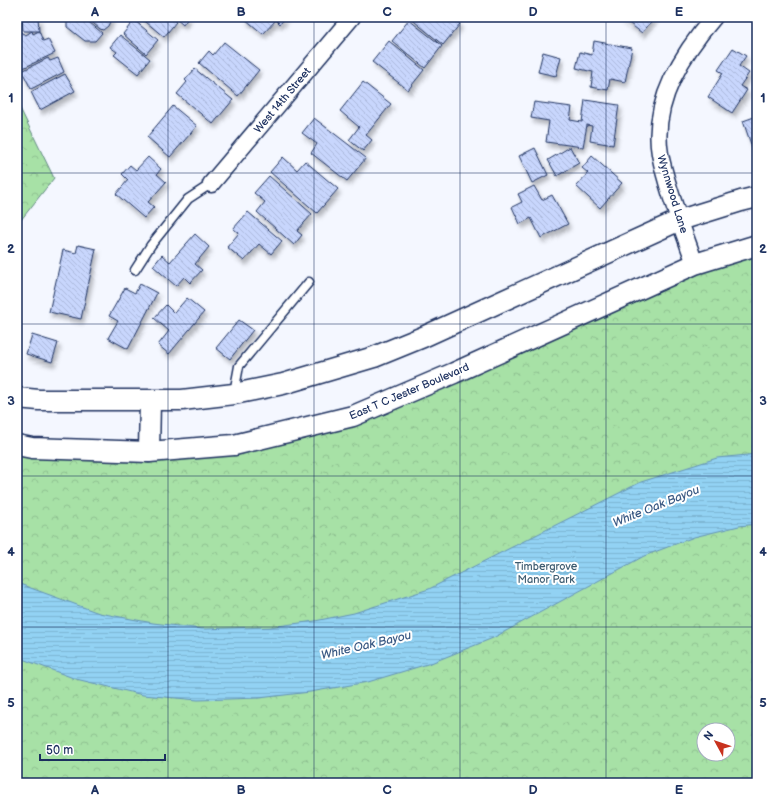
<svg xmlns="http://www.w3.org/2000/svg" width="774" height="800" viewBox="0 0 774 800" font-family="'Balsamiq Sans',sans-serif">
<style>
.park{fill:url(#park-crowns);stroke:#618882;fill-rule:evenodd}
.water{fill:url(#water-rules);stroke:#6291b7}
.building{fill:url(#building-back-hatch);stroke:#1b2f5e;filter:url(#shadow)}
.lines{fill:none;stroke-linecap:round;stroke-linejoin:round}
.service-casing{stroke:#1b2f5e;stroke-width:11}
.minor-casing{stroke:#1b2f5e;stroke-width:19}
.tertiary-casing{stroke:#1b2f5e;stroke-width:23}
.service{stroke:#fff;stroke-width:8}
.minor{stroke:#fff;stroke-width:16}
.tertiary{stroke:#fff;stroke-width:20}
.grid{fill:none;stroke:#1b2f5e;stroke-width:1;stroke-opacity:0.55}
.labels{text-anchor:middle;stroke-width:4;stroke-linejoin:round;paint-order:stroke}
.street-label{font-size:11px;fill:#1b2f5e;stroke:#fff}
.park-label{font-size:11px;fill:#3e5c70;stroke:#fff}
.water-label{font-size:12px;font-style:italic;fill:#395883;stroke:#fff}
.neatline{fill:none;stroke:#1b2f5e;stroke-width:1.5}
.grid-label{font-size:13px;text-anchor:middle;font-weight:bold;fill:#1b2f5e}
</style>
<defs>
<pattern id="park-crowns" width="20" height="18" patternUnits="userSpaceOnUse"><rect width="20" height="18" fill="#a7e1a6"/><path d="M2 6a3 3 0 1 1 6 0M12 15a3 3 0 1 1 6 0" fill="none" stroke="#8fc191"/></pattern>
<pattern id="water-rules" width="6" height="5" patternUnits="userSpaceOnUse"><rect width="6" height="5" fill="#92d2f3"/><path d="M0 2.5h6" fill="none" stroke="#7db5d3"/></pattern>
<pattern id="building-back-hatch" width="6" height="6" patternUnits="userSpaceOnUse"><rect width="6" height="6" fill="#c8d6fd"/><path d="M-1 5l2 2M0 0l6 6M5-1l2 2" fill="none" stroke="#abb8db"/></pattern>
<filter id="shadow"><feDropShadow dx="2.5" dy="4.5" stdDeviation="2" flood-color="#0004"/></filter>
</defs>
<rect width="100%" height="100%" fill="#f4f7ff"/>
<filter id="ink" filterUnits="userSpaceOnUse"><feTurbulence type="fractalNoise" baseFrequency=".025" numOctaves="2"/><feDisplacementMap in="SourceGraphic" scale="8" xChannelSelector="R" yChannelSelector="G"/><feConvolveMatrix kernelMatrix="1 2 1 2 8 2 1 2 1" color-interpolation-filters="sRGB"/></filter>
<g filter="url(#ink)">
<!-- park -->
<g class="park">
<path d="M17,102L54,178L17,225Z"/>
<path d="M757,254V783H17V452L264,447L334,430L693,275ZM704,730H728V754H704Z"/>
</g>
<!-- water -->
<path class="water" d="M757,454V524L739,526L694,537L644,556L493,638L431,663L368,682L310,692L259,698L198,700L143,695L76,679L17,657V583L99,613L153,623L202,629L270,627L315,621L354,613L429,589L641,482L717,458Z"/>
<!-- building -->
<g class="building">
<path d="M22,17H38L39,31H23Z"/>
<path d="M67,17H83L102,33L95,41H85L67,27Z"/>
<path d="M86,17H112L108,26L103,30L100,29Z"/>
<path d="M140,17H170L176,22L164,37Z"/>
<path d="M174,17H189L183,25Z"/>
<path d="M247,17H286L280,24L276,20L263,34L245,19Z"/>
<path d="M409,17H451L460,24L443,45Z"/>
<path d="M621,17H655L642,33Z"/>
<path d="M134,20L158,40L146,54L123,34Z"/>
<path d="M409,20L442,46L425,68L392,41Z"/>
<path d="M32,31L33,34L39,31L43,41L48,39L55,53L21,69L17,62V34L20,32L26,35Z"/>
<path d="M120,35L150,59L138,74L114,55L117,52L110,47Z"/>
<path d="M389,41L424,70L408,90L372,62Z"/>
<path d="M594,41L632,48L625,82L610,79L608,90L591,87L593,72L576,68L580,52L592,55Z"/>
<path d="M224,42L259,70L238,96L199,63L209,51L213,55Z"/>
<path d="M733,48L746,56L739,66L749,73L740,86L747,90L732,113L708,97L723,73L718,70Z"/>
<path d="M543,52L561,57L556,76L538,72Z"/>
<path d="M48,58L50,61L58,58L64,72L31,89L22,71Z"/>
<path d="M195,69L233,100L213,124L177,94L187,82L185,80Z"/>
<path d="M65,74L75,91L40,110L31,92Z"/>
<path d="M363,82L391,104L366,135L372,140L363,151L349,140L359,127L340,111Z"/>
<path d="M585,100L619,105L613,145L590,141L592,126L587,125L583,147L546,142L549,121L531,118L534,102L572,107L570,120L582,122Z"/>
<path d="M173,106L197,126L170,157L147,137Z"/>
<path d="M757,116V155L755,156L743,121Z"/>
<path d="M314,118L366,158L347,181L311,153L317,144L302,133Z"/>
<path d="M570,147L579,163L557,176L548,160Z"/>
<path d="M535,148L548,175L532,183L519,156Z"/>
<path d="M592,156L622,183L600,208L576,186L588,173L582,168Z"/>
<path d="M148,157L161,169L157,174L166,182L148,202L154,207L144,218L116,194L128,180L122,174L130,165L136,170Z"/>
<path d="M283,157L297,170L305,161L338,189L317,213L270,172Z"/>
<path d="M269,176L312,214L297,231L302,235L294,245L257,212L265,202L254,193Z"/>
<path d="M534,186L542,200L552,195L568,224L541,238L531,218L520,224L512,207L522,202L518,194Z"/>
<path d="M248,212L282,241L271,254L259,244L244,261L227,247L239,233L233,229Z"/>
<path d="M195,234L209,247L195,264L202,270L190,283L184,277L176,286L153,266L162,255L170,262Z"/>
<path d="M78,245L96,249L81,319L49,312L63,250L76,253Z"/>
<path d="M140,284L157,293L128,349L108,338L118,321L109,316L125,288L135,293Z"/>
<path d="M187,298L204,312L169,354L158,345L169,331L154,318L166,305L174,313Z"/>
<path d="M239,320L253,330L230,359L216,348Z"/>
<path d="M32,335L58,343L52,362L26,354Z"/>
</g>
<g class="lines">
<!-- service casing -->
<g class="service-casing">
<g id="service">
<path d="M135,270L151,245L188,199L211,184"/>
<path d="M234,393L239,366L309,282"/>
</g>
</g>
<!-- minor casing -->
<g class="minor-casing">
<g id="minor">
<path d="M211,184L352,17"/>
<path d="M695,264C683,229 667,190 660,154C651,103 682,54 714,17"/>
</g>
</g>
<!-- tertiary casing -->
<g class="tertiary-casing">
<g id="tertiary">
<path d="M17,398L39,400H182L234,394L283,384L374,357L423,337L680,220L741,201L757,197"/>
<path d="M17,445L32,448L149,452L234,445L353,416L454,373L695,264L757,245"/>
<path d="M149,452L150,401"/>
</g>
</g>
<!-- service -->
<use href="#service" class="service"/>
<!-- minor -->
<use href="#minor" class="minor"/>
<!-- tertiary -->
<use href="#tertiary" class="tertiary"/>
</g>
</g>
<!-- grid -->
<path class="grid" d="M168,17V783M314,17V783M460,17V783M606,17V783M17,173H757M17,324H757M17,476H757M17,627H757"/>
<g class="labels">
<!-- street labels -->
<g class="street-label">
<text transform="translate(282 100) rotate(-50)" y="4">West 14th Street</text>
<text transform="translate(673 194) rotate(73)" y="4">Wynnwood Lane</text>
<text transform="translate(409 391) rotate(-23)" y="4">East T C Jester Boulevard</text>
</g>
<!-- park labels -->
<g class="park-label">
<text x="546" y="570">Timbergrove<tspan x="546" dy="13">Manor Park</tspan></text>
</g>
<!-- water labels -->
<g class="water-label">
<text transform="translate(656 506) rotate(-22)" y="4">White Oak Bayou</text>
<text transform="translate(366 645) rotate(-13)" y="4">White Oak Bayou</text>
</g>
</g>
<!-- margin -->
<rect width="774" height="800" fill="none" stroke="#fff" stroke-width="44"/>
<!-- north arrow -->
<g transform="translate(716 742) rotate(310)"><circle r="19" fill="#ffffff" stroke="#a4acbf"/>
<path d="M0-3L7 15L0 10L-7 15Z" fill="#c8321e"/>
<text y="-6" font-size="11" font-weight="bold" text-anchor="middle" fill="#1b2f5e">N</text>
</g>
<!-- scale -->
<path d="M40 754v6h125v-6" fill="none" stroke="#1b2f5e" stroke-width="2"/>
<text x="46" y="754" font-size="12" fill="#1b2f5e" stroke="#ffffff" stroke-width="3" paint-order="stroke">50 m</text>
<rect x="22" y="22" width="730" height="756" class="neatline"/>
<g class="grid-label">
<text x="95" y="16">A</text>
<text x="241" y="16">B</text>
<text x="387" y="16">C</text>
<text x="533" y="16">D</text>
<text x="679" y="16">E</text>
<text x="11" y="102">1</text>
<text x="763" y="102">1</text>
<text x="11" y="253">2</text>
<text x="763" y="253">2</text>
<text x="11" y="405">3</text>
<text x="763" y="405">3</text>
<text x="11" y="556">4</text>
<text x="763" y="556">4</text>
<text x="11" y="707">5</text>
<text x="763" y="707">5</text>
<text x="95" y="794">A</text>
<text x="241" y="794">B</text>
<text x="387" y="794">C</text>
<text x="533" y="794">D</text>
<text x="679" y="794">E</text>
</g>
</svg>
